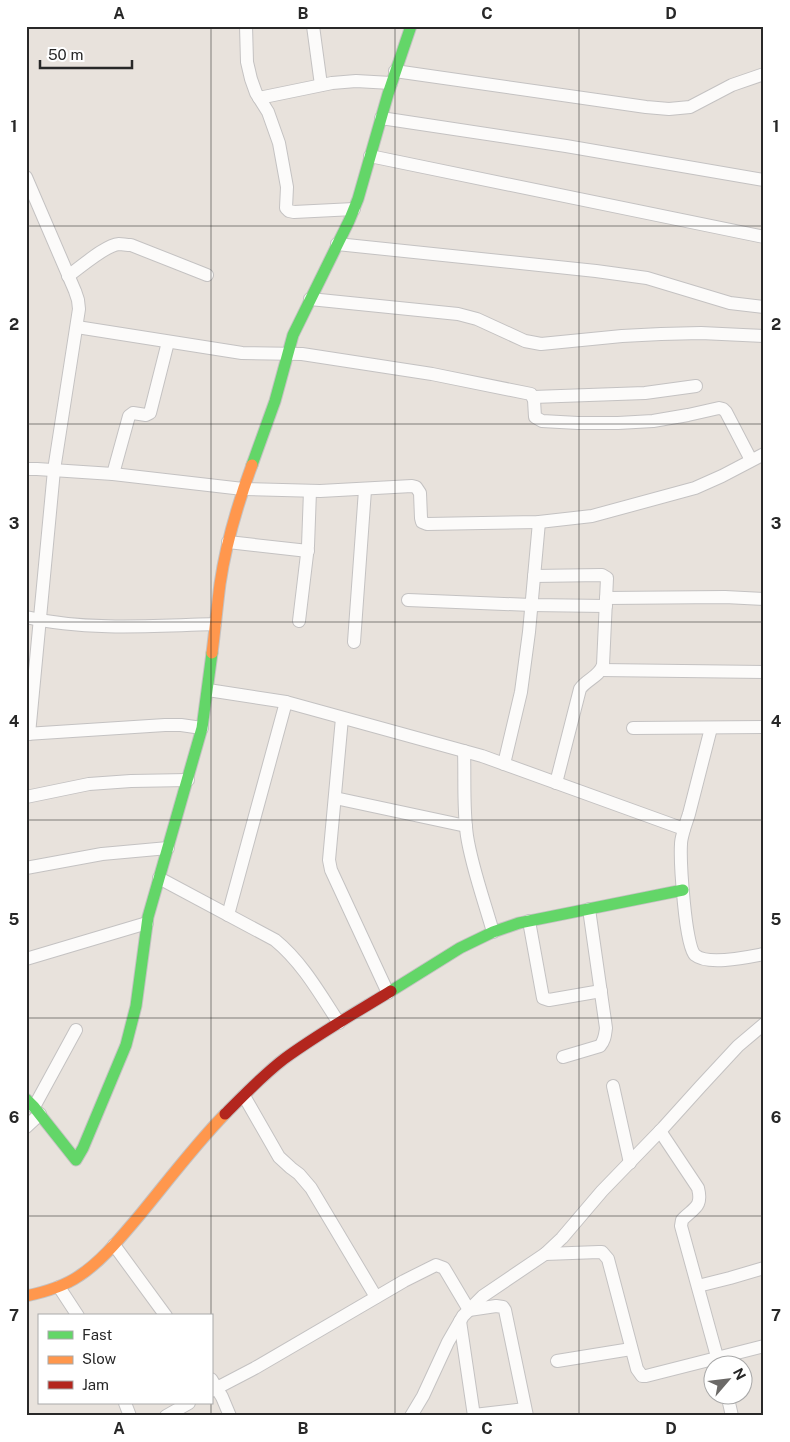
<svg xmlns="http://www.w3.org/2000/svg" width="790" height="1442" viewBox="0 0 790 1442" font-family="'Public Sans',sans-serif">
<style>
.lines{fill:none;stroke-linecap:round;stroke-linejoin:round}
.street-casing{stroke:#c4c2c2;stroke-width:14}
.fast-casing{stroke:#c4c2c2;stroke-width:13}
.slow-casing{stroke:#c4c2c2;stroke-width:13}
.jam-casing{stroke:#c4c2c2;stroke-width:13}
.street{stroke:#fcfbfa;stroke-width:12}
.fast{stroke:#63d668;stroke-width:11}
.slow{stroke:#ff974d;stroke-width:11}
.jam{stroke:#b3261e;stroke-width:11}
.grid{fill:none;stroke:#282828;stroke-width:1;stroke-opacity:0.55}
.neatline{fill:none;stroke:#282828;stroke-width:2}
.grid-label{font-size:16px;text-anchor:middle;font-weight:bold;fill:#282828}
</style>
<rect width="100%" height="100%" fill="#e8e2dc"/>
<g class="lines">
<!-- street casing -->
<g class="street-casing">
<g id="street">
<path d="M246,26L247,62L251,79L256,93L268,112L279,143L287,187L286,208L289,211L294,212L354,209"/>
<path d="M313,26L321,85"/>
<path d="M395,71L646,107L669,109L690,107L732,85L764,74"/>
<path d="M259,98L332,83L356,81L391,83"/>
<path d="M381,118L566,146L764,180"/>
<path d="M370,156L764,237"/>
<path d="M26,177L75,291L78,300L79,309L54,470L29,734"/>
<path d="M337,244L596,271L647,278L730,303L764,307"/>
<path d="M68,276C80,268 105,245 119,244C122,244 127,245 131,245L207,275"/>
<path d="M310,299L458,314L477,319L525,341L541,344L622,336L661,334L701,333L764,336"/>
<path d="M77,327L242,353L302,354L432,374L531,394L534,400L535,417L542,421L578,423H618L653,421L688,415L719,408L723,409L726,412L751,460"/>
<path d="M533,397L645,393L696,386"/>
<path d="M26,469H37L113,474L243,489L320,491L412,486L416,487L420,493L421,518L422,522L427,524L539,522L592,516L695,488L722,476L764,454"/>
<path d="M113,474L129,416L133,413L146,415L150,413L168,342"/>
<path d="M228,542L308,551"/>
<path d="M534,576L602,575L607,578L603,665C599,677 587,679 580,689L556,783"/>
<path d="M606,598L725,597L764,599"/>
<path d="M408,600L531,605L606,606"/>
<path d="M26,617C86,631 154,626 215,624"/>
<path d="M299,621L308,546L310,491"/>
<path d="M354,642L365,490"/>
<path d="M601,670L764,672"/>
<path d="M208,690L286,702L482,756L684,829C683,834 681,839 681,844C680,861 685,946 695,955C708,966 748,957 764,954"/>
<path d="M342,718L329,860L331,870L388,993"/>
<path d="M633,728L764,727"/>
<path d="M26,734L165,725H181L202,728"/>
<path d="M464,751C465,779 463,808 467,836C472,868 484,900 493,932"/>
<path d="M504,764L521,692L529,632L539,522"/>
<path d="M26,797L89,784L131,781L188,780"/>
<path d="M335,798L466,826"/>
<path d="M684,829L689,814L711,728"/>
<path d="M26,868L102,854L168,848"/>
<path d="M159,878L275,940C302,962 320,994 339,1023"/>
<path d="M228,915L286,702"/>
<path d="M529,921L543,998L549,1000L601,991"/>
<path d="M26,959L147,923"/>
<path d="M563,1057L600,1046C605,1040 605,1035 606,1028L589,909"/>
<path d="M613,1086L630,1163"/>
<path d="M244,1096L279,1157L291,1168L299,1174L311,1188L376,1297"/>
<path d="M34,1107L76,1030"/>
<path d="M26,1127L40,1114"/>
<path d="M660,1131L698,1188C703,1208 693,1208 682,1220L681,1226L719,1364"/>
<path d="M114,1245L166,1316"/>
<path d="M545,1254L599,1252H602L608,1259L637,1369L642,1376H646L764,1346"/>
<path d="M698,1286L730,1278L764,1268"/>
<path d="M59,1287L78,1316"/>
<path d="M460,1321L474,1416"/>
<path d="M557,1361L631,1349"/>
<path d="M211,1379L222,1397L230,1416"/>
<path d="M211,1391L255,1368L404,1281L436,1265L444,1268L469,1310L496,1306L503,1307L505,1310L527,1416"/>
<path d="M727,1394L732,1416"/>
<path d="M125,1403L130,1416"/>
<path d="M474,1415L525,1409"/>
<path d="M166,1416L189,1403"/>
<path d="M411,1416L423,1396L448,1342L463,1316L483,1296L545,1254L562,1238L602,1191L663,1128L700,1087L738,1046L764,1024"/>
</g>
</g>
<!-- fast casing -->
<g class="fast-casing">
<g id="fast">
<path d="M252,465L275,401L293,335L349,221L358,199L388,94L411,26"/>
<path d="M391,991L460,948L493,932L519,923L683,890"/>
<path d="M26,1099L34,1107L76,1160L83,1148L126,1045L136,1006L148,917L202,728L212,653"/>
</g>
</g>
<!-- slow casing -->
<g class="slow-casing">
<g id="slow">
<path d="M212,653C215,630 217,607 220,584C226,543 238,503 252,465"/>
<path d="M26,1296C45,1292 63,1287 79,1276C102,1261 121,1237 139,1216C167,1182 194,1146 225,1114"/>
</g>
</g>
<!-- jam casing -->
<g class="jam-casing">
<path id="jam" d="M225,1114C244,1095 263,1075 284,1059C318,1034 355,1013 391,991"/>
</g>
<!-- street -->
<use href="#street" class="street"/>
<!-- fast -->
<use href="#fast" class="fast"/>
<!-- slow -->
<use href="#slow" class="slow"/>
<!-- jam -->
<use href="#jam" class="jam"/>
</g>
<!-- grid -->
<path class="grid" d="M211,26V1316M395,26V1416M579,26V1416M26,226H764M26,424H764M26,622H764M26,820H764M26,1018H764M26,1216H764M211,1316V1403M211,1403V1416"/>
<!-- border -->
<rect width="790" height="1442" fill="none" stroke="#ffffff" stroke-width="55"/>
<!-- legend -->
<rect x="38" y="1314" width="175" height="90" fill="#ffffff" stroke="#a9a9a9"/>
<rect x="48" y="1331" width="25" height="8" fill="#63d668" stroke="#a9a9a9"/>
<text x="82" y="1340" font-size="15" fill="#282828">Fast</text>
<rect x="48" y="1356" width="25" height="8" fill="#ff974d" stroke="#a9a9a9"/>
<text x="82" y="1364" font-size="15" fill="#282828">Slow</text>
<rect x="48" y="1381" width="25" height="8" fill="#b3261e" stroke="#a9a9a9"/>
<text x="82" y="1390" font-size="15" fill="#282828">Jam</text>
<!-- north arrow -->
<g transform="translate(728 1380) rotate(62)"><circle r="24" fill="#ffffff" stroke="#a9a9a9"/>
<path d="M0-4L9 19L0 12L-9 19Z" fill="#6b6967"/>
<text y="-8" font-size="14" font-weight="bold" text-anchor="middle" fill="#282828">N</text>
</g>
<!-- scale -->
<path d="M40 60v8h92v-8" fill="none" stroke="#282828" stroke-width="2.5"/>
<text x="48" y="60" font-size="15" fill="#282828" stroke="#ffffff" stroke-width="4" paint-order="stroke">50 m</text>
<rect x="28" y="28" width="734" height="1386" class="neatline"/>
<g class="grid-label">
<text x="119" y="19">A</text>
<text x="303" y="19">B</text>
<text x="487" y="19">C</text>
<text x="671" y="19">D</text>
<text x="14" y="132">1</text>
<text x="776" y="132">1</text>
<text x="14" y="330">2</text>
<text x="776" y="330">2</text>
<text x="14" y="529">3</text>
<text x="776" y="529">3</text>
<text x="14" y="727">4</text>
<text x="776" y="727">4</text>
<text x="14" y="925">5</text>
<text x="776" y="925">5</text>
<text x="14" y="1123">6</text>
<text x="776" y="1123">6</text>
<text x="14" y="1321">7</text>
<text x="776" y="1321">7</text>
<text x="119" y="1434">A</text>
<text x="303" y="1434">B</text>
<text x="487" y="1434">C</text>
<text x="671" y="1434">D</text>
</g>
</svg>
